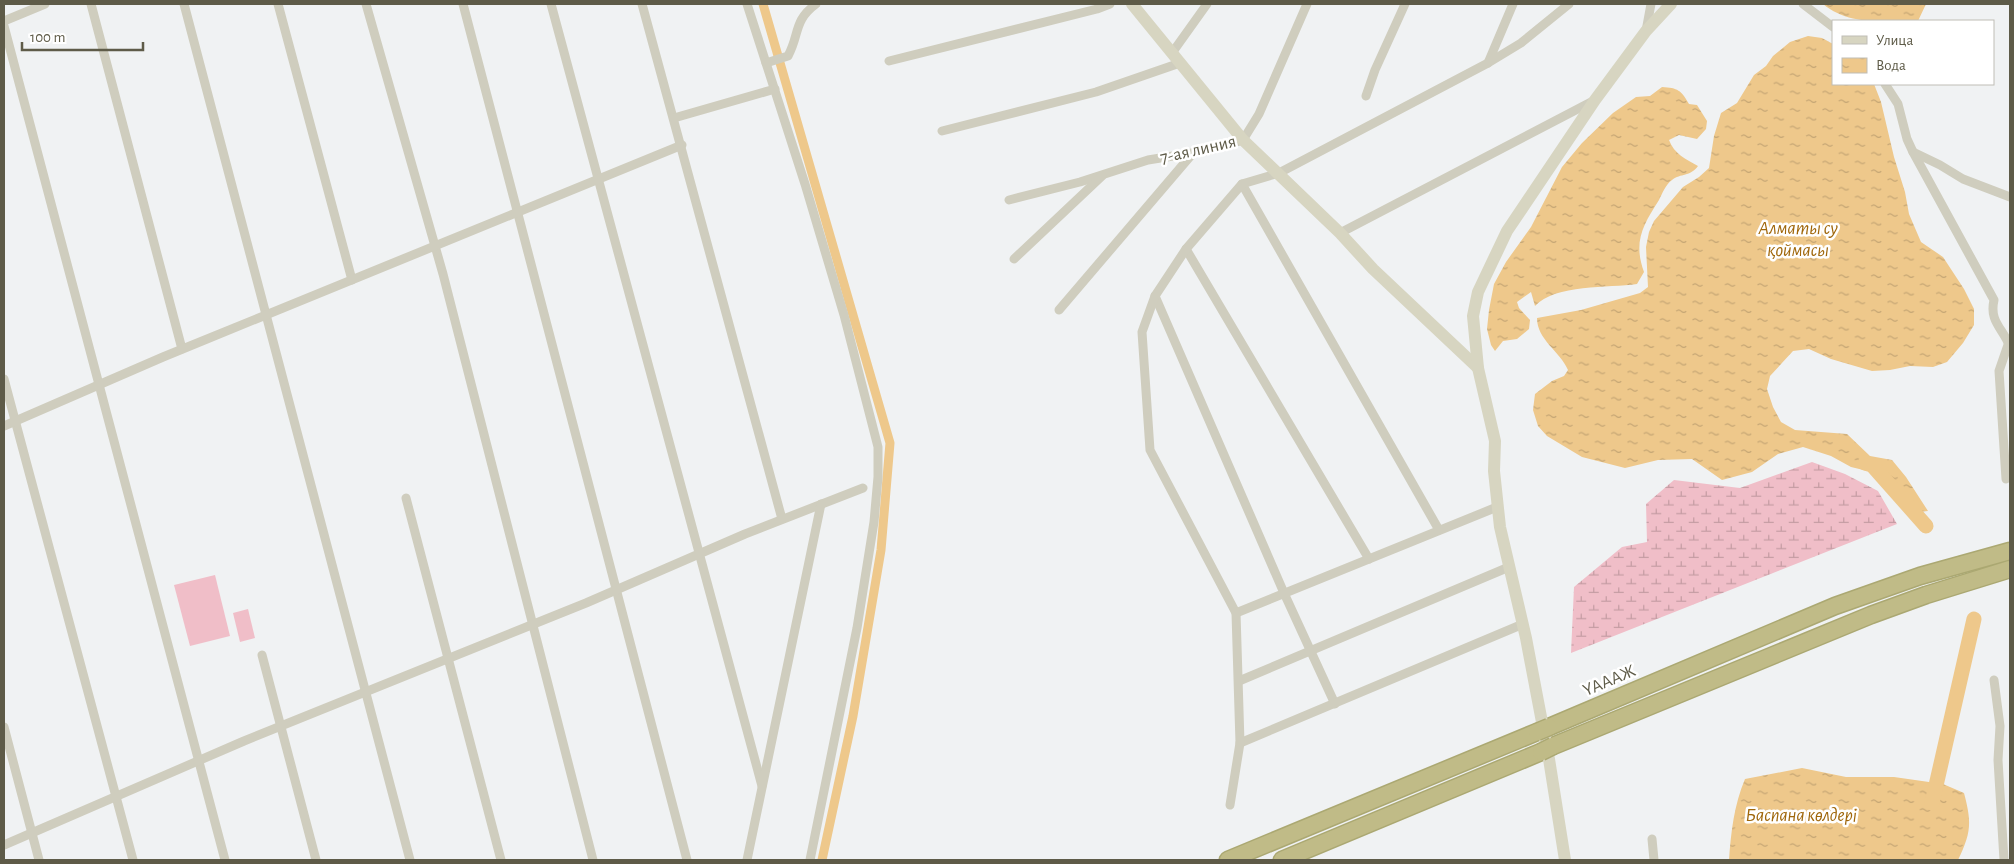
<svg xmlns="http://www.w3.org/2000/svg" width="2014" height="864" viewBox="0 0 2014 864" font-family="'Alegreya Sans',sans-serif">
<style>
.green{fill:#f0bec8}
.wetland{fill:url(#wetland-marsh)}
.water{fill:url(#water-ripples)}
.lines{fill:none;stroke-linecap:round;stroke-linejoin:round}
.canal{stroke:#eec88b;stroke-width:9}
.river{stroke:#eec88b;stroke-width:15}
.highway-casing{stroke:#aba872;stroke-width:19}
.street{stroke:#cfcdbe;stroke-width:9}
.secondary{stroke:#d7d5c1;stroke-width:12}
.highway{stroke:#c0bb87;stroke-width:16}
.highway-bridge-casing{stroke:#aba872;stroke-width:19;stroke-linecap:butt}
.highway-bridge{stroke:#c0bb87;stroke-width:16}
.labels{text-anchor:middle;stroke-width:5;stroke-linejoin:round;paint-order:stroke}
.street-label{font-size:18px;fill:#5e5b48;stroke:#fff}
.water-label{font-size:19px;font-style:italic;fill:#9f660a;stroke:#fff}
</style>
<defs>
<pattern id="wetland-marsh" width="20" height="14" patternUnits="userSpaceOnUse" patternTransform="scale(1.25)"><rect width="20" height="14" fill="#f0bec8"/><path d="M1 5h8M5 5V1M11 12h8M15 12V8" fill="none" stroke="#c69da4"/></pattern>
<pattern id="water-ripples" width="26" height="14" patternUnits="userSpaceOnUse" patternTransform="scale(1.25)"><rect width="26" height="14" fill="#eec88b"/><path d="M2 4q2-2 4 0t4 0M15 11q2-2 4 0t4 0" fill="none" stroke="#c4a574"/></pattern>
</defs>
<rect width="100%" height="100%" fill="#f0f2f3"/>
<!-- green -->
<g class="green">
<path d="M215,575L230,636L190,646L174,585Z"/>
<path d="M248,609L255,638L240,642L233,613Z"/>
</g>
<!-- wetland -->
<path class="wetland" d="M1812,462L1845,474L1878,491L1897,524L1571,653L1574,587L1622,547L1647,542L1646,504L1674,480L1740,488Z"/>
<!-- water -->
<g class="water">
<path d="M1823,4H1926L1918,21C1886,21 1849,26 1823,4Z"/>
<path d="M1808,36L1822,38L1833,44V84H1874L1881,102L1894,157L1905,192L1909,214L1921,242L1943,257L1964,289L1974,309V325L1963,343L1947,362L1933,367L1910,366L1890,370L1872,371L1831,359L1809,349L1793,351L1770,376L1767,389L1773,407L1781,422L1795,430L1847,434L1870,456L1892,460L1906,477L1928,511L1909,513L1904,493L1888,476L1851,467L1831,456L1803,447L1778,454L1752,472L1722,480L1692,459L1658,460L1625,468L1582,457L1547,436L1538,426L1533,410L1535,394L1552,381L1564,376L1568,370C1560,351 1537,340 1537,318L1581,310L1640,293L1648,287L1646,247L1649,232L1654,221L1683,187L1699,177L1709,168L1714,136L1721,113L1737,103L1754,75L1766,66L1773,56L1790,42Z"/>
<path d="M1662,87C1678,88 1681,90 1689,104L1697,105L1707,121L1706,129L1697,139L1679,135L1669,140C1674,154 1686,159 1698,166C1690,177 1681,173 1672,180C1666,184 1662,194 1659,200C1643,225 1633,242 1644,272L1637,284C1609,288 1555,284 1535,306L1531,292L1517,302L1519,308L1530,320L1529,329L1517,339L1503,341L1495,351L1491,345L1487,329L1489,310L1494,284L1506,262L1531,227L1562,167L1582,143L1613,113L1636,97L1650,96Z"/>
<path d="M1802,768L1846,777H1894L1943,784L1964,793C1972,823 1971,833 1958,860H1729C1731,832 1734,805 1745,779Z"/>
</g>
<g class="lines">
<!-- canal -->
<path class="canal" d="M763,4L890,443L881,550L853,716L822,860"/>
<!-- river -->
<g class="river">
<path d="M1865,463L1872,465L1926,526"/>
<path d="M1932,803L1974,619"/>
</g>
<!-- highway casing -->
<g class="highway-casing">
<g id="highway">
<path d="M1549,727L1835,606L1920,576L2010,551"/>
<path d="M1553,746L1871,615L1926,595L2010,569"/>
<path d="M1228,860L1537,732"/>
<path d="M1282,860L1541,752"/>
</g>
</g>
<!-- street -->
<g class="street">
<path d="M91,4L182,349"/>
<path d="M184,4L410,860"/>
<path d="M278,4L352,280"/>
<path d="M366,4L443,274L593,860"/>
<path d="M463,4L687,860"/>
<path d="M551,4L762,786"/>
<path d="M642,4L782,519"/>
<path d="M747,4L805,184L844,315L878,447V477L874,522L857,628L810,860"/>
<path d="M1803,4L1833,27"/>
<path d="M4,21L45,4"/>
<path d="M4,26L225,860"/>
<path d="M1646,31L1651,4"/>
<path d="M1172,53L1207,4"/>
<path d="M889,61L1097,9L1110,4"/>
<path d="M766,63L788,56C800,34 793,21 816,4"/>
<path d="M1488,63L1513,4"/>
<path d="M1885,84L1898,104L1907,139L1913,152L1994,300C1989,322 2003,328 2010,347"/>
<path d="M1366,96L1375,70L1405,4"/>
<path d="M674,118L775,89"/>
<path d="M942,131L1096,92L1180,63"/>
<path d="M1913,152L1940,165L1963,179L2010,197"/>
<path d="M1242,184L1439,530"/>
<path d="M1009,200L1080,182L1148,160L1210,150L1243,140L1259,114L1307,4"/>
<path d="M1340,233L1595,100"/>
<path d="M1186,249L1369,559"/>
<path d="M1014,259L1102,176"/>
<path d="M1155,296L1284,593L1335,704"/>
<path d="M1059,310L1193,153"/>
<path d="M4,379L133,860"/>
<path d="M4,426L163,357L682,145"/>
<path d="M2006,479L1999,371L2009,342"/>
<path d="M406,498L501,860"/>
<path d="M1236,613L1497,507"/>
<path d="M262,655L316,860"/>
<path d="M1994,680L2000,726L1998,760L2004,860"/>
<path d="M1239,681L1509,567"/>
<path d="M4,727L39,860"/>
<path d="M1240,743L1523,624"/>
<path d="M1230,805L1240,743L1236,613L1150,450L1142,332L1155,296L1186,249L1242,184L1279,173L1488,63L1521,43L1569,4"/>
<path d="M1652,839L1654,860"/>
<path d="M4,845L244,741L586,603L745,534L863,488"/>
<path d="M747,860L821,504"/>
</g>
<!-- secondary -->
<g class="secondary">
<path d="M1132,4L1243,140L1340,233L1373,269L1478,368"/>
<path d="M1565,860L1549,759L1526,638L1500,527L1494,471L1495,441L1478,368L1473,316L1478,292L1507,231L1595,100L1646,31L1671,4"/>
</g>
<!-- highway -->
<use href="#highway" class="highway"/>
<!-- highway-bridge casing -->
<g class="highway-bridge-casing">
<g id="highway-bridge">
<path d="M1537,732L1549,727"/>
<path d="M1541,752L1553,746"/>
</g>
</g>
<!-- highway-bridge -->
<use href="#highway-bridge" class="highway-bridge"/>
</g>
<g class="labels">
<!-- street labels -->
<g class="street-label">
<text transform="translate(1198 149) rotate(-13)" y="6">7-ая линия</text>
<text transform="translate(1609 680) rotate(-23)" y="6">ҮАААЖ</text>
</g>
<!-- water labels -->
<g class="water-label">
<text x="1798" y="234">Алматы су<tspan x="1798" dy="22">қоймасы</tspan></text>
<text x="1801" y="821">Баспана көлдері</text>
</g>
</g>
<!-- border -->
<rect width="2014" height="864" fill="none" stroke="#5e5b48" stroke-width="10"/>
<!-- legend -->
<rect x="1832" y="20" width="162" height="65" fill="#ffffff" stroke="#bfbdb6"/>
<rect x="1842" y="36" width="25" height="8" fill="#d7d5c1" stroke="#bfbdb6"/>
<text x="1876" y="45" font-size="15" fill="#5e5b48">Улица</text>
<rect x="1842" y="58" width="25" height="15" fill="url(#water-ripples)" stroke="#bfbdb6"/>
<text x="1876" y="70" font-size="15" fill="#5e5b48">Вода</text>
<!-- scale -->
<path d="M22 42v8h121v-8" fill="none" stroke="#5e5b48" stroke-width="2.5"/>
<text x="30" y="42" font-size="15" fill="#5e5b48" stroke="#ffffff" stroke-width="4" paint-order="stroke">100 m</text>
</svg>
